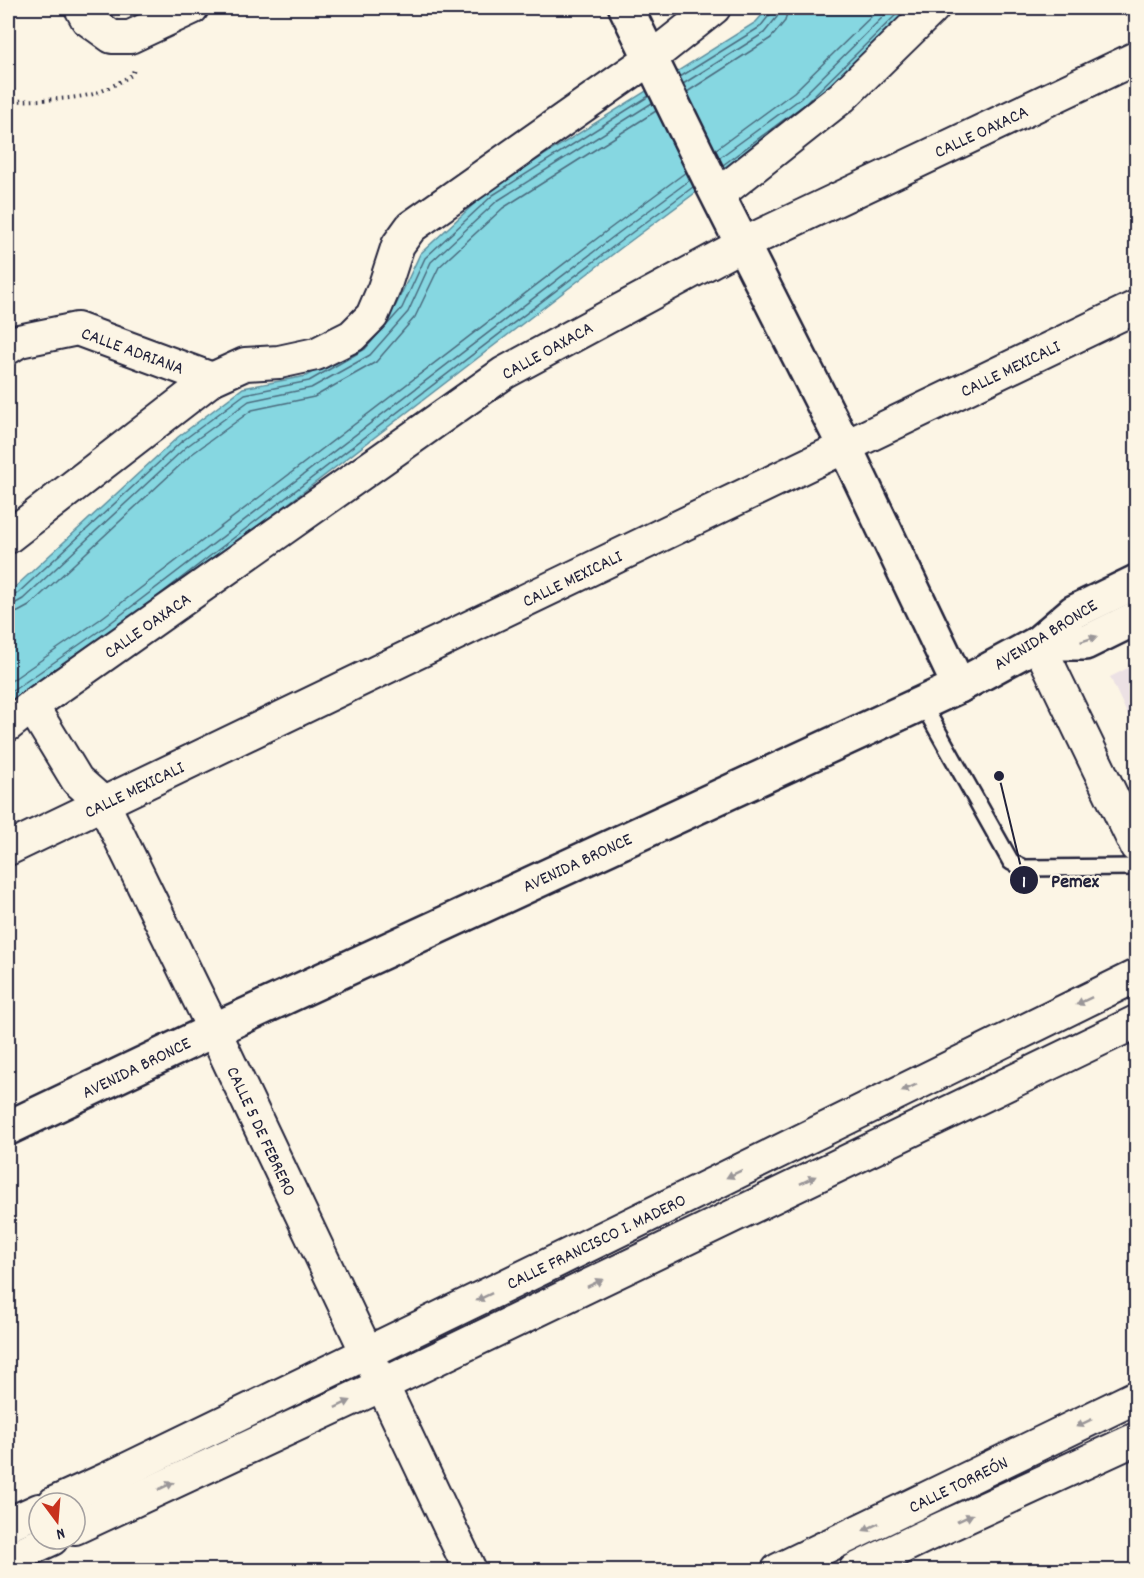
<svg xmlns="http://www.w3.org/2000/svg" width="1144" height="1578" viewBox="0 0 1144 1578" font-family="Dekko,sans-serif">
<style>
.built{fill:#ece1e4}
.water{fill:#86d7e1;stroke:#5e8f9f;stroke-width:1.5}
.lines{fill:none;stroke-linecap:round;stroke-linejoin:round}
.shore{stroke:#4a6a7d;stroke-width:1.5}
.service-casing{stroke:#22223b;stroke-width:20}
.minor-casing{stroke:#22223b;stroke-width:36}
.tertiary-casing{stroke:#22223b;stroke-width:38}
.primary-casing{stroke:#22223b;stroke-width:38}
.path{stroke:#22223b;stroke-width:4;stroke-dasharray:1.5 4.5;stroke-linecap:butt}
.service{stroke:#fcf5e5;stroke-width:15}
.minor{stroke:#fcf5e5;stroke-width:32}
.tertiary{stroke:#fcf5e5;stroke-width:33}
.primary{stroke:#fcf5e5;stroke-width:33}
.oneway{fill:#9a9698}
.labels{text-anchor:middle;stroke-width:5;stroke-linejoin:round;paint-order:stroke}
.street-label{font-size:18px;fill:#22223b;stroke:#fcf5e5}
.leader{fill:none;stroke:#22223b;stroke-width:2}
.callout-dot{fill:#22223b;stroke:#fcf5e5;stroke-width:2}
.mark-label{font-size:18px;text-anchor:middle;font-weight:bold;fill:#fff}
.callout-label{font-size:20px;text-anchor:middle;font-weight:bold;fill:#22223b;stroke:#fcf5e5;stroke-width:5;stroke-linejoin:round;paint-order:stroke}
</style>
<rect width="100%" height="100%" fill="#fcf5e5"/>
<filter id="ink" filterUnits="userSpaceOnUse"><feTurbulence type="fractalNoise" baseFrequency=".0167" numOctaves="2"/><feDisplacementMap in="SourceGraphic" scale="12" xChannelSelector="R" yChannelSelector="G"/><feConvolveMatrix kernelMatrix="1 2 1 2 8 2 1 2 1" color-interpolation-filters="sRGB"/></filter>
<g filter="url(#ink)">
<!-- built -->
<path class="built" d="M1136,664V733L1110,677Z"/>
<!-- water -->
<path class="water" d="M768,8H912L808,109L621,248L113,638L8,710V592L14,588L178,437L243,388L306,376L361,344L396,305L420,254L489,190L756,22Z"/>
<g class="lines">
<!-- shore -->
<g class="shore">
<path d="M680,77L760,27L771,13L772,8"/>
<path d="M683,84L764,33L777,17L779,8"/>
<path d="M687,92L771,38L785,21L788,8"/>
<path d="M715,150L794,92L880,8"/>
<path d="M719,158L800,99L892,8"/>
<path d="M723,165L805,104L903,8"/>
<path d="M386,326L402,308L425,258L493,195L649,96"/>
<path d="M8,597H12L18,593L181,442L245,394L309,381L365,349L379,333"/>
<path d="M154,599L618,243L693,187"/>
<path d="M8,605L14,604L23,599L186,447L249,401L311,388L370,355L408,312L431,262L497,201L652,103"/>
<path d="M8,614L18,612L29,606L192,454L252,410L314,397L376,362L415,317L439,267L503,208L656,111"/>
<path d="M8,683L99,620L608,230L686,172"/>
<path d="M8,694L105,627L613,237L690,180"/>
</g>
<!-- service casing -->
<g class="service-casing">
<path id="service" d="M922,703L1011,862L1024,868L1136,867"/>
</g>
<!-- minor casing -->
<g class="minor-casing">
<g id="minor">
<path d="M81,8L87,19L112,37H130L192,8"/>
<path d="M718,195L842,97L933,8"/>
<path d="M8,348L19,341L77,329L212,379"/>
<path d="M8,537L212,379L245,364L279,362L316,354L352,336L372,316L384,288L398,245L411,227L651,58L714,8"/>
<path d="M1038,643L1136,846"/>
<path d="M32,706L77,780L103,803L214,1030L470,1570"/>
<path d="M8,725L32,706L504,373L743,244L1136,58"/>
<path d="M8,849L1136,307"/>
<path d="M54,1503L107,1479L544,1267L1136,976"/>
<path d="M8,1524L39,1510"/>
<path d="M75,1528L382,1385L1136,1022"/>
<path d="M8,1559L52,1539"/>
<path d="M778,1570L1136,1397"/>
<path d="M855,1570L925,1536L1136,1439"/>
</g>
</g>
<!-- tertiary casing -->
<g class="tertiary-casing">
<path id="tertiary" d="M626,8L713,186L845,447L959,686"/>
</g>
<!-- primary casing -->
<g class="primary-casing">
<g id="primary">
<path d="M1038,643H1085L1136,618"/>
<path d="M8,1128L214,1030L959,686L1038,643L1074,612L1136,582"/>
</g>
</g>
<!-- path -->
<path class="path" d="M8,100L13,101C38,100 64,100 89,95C104,92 119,82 132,75L135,67"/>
<!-- service -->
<use href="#service" class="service"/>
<!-- minor -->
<use href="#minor" class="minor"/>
<!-- tertiary -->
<use href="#tertiary" class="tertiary"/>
<!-- primary -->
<use href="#primary" class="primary"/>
</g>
<!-- one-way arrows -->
<defs><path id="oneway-solid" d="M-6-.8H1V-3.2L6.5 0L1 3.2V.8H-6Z" transform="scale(1.5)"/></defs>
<g class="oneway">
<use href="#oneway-solid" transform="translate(1089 639) rotate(-19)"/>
<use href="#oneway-solid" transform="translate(1084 1001) rotate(154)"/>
<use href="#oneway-solid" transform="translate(909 1088) rotate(154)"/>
<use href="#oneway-solid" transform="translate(734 1174) rotate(154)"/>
<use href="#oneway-solid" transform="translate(808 1180) rotate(-26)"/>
<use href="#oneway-solid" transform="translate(595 1283) rotate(-26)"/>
<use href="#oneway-solid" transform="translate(484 1297) rotate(154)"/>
<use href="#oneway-solid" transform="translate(343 1404) rotate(-25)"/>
<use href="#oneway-solid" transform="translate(1084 1423) rotate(154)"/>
<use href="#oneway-solid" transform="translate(166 1486) rotate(-25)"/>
<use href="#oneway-solid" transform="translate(965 1518) rotate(-25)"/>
<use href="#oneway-solid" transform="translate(871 1527) rotate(155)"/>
</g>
</g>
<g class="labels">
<!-- street labels -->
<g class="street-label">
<text transform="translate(981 131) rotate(-25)" y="6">CALLE OAXACA</text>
<text transform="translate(133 350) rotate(20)" y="6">CALLE ADRIANA</text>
<text transform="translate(547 350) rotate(-29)" y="6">CALLE OAXACA</text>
<text transform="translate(1010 368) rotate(-26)" y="6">CALLE MEXICALI</text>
<text transform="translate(572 578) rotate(-26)" y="6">CALLE MEXICALI</text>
<text transform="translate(147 625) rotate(-35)" y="6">CALLE OAXACA</text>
<text transform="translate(1045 634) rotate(-32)" y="6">AVENIDA BRONCE</text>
<text transform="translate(134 789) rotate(-26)" y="6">CALLE MEXICALI</text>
<text transform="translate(577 862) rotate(-25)" y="6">AVENIDA BRONCE</text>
<text transform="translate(136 1067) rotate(-26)" y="6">AVENIDA BRONCE</text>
<text transform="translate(262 1131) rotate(65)" y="6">CALLE 5 DE FEBRERO</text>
<text transform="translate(596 1241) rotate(-26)" y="6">CALLE FRANCISCO I. MADERO</text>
<text transform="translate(958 1484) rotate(-26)" y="6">CALLE TORREÓN</text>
</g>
</g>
<!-- callouts -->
<path class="leader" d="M999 776L1024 880"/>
<g class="callout-dot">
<circle cx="999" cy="776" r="6"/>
<circle cx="1024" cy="880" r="15"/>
</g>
<g class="mark-label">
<text x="1024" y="887">1</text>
</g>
<g class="callout-label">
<text x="1075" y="887">Pemex</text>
</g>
<!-- margin -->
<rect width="1144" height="1578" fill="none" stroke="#fcf5e5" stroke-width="30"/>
<rect x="15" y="15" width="1114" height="1548" fill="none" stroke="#22223b" stroke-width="2" filter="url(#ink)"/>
<!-- north arrow -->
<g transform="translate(57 1521) rotate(164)"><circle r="28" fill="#fcf5e5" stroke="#a5a1a1" stroke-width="1.5"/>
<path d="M0-4.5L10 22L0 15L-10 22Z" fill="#c8321e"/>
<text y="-9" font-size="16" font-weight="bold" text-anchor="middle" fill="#22223b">N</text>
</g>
</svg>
